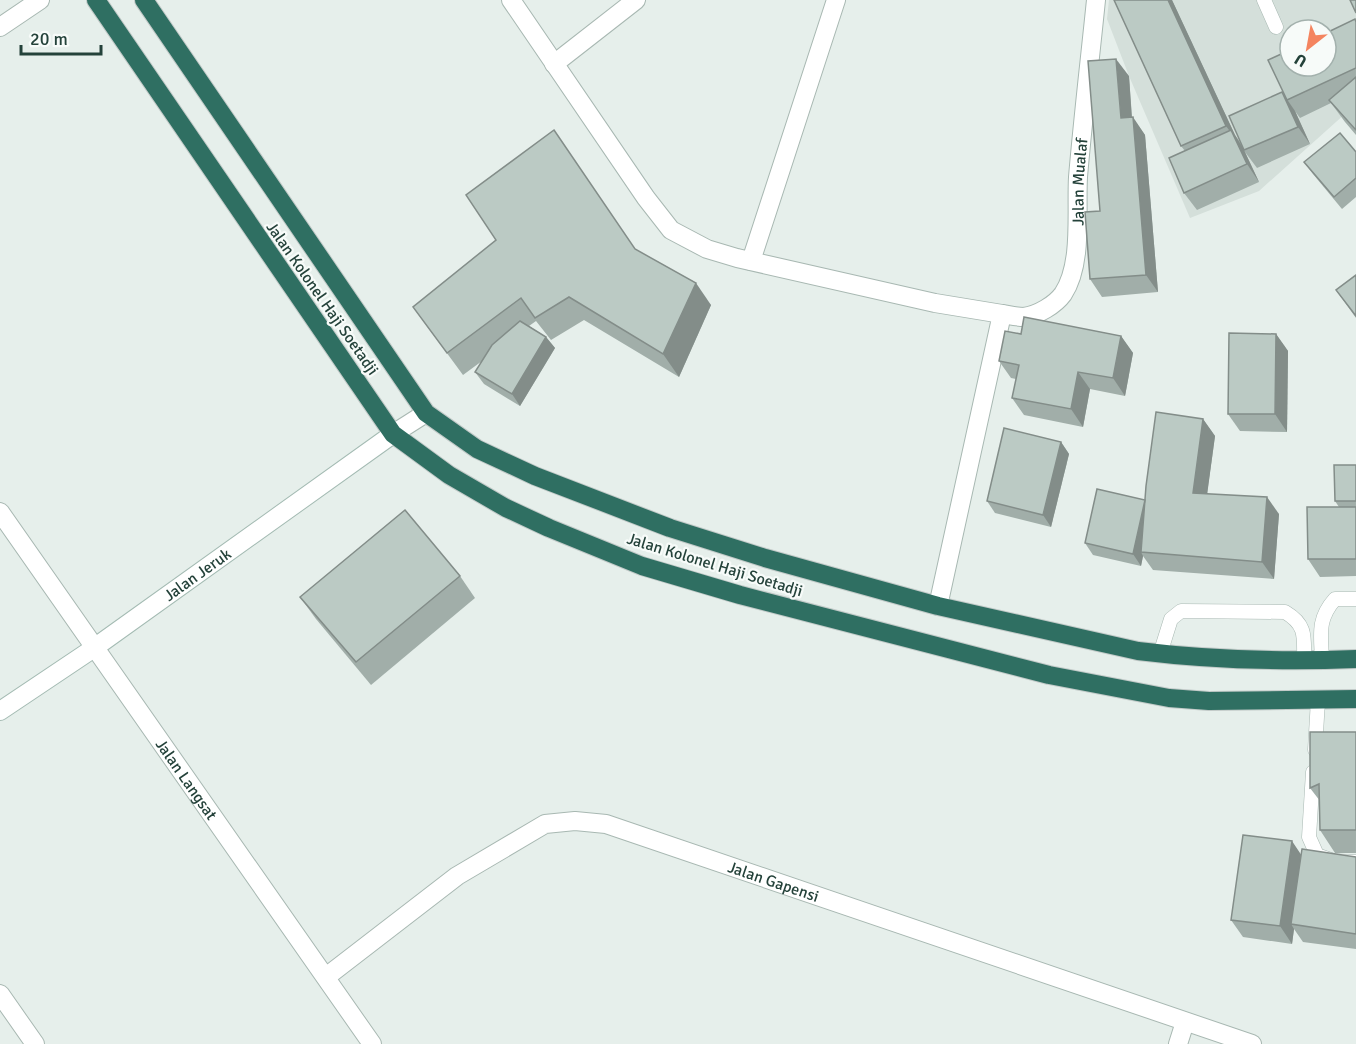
<svg xmlns="http://www.w3.org/2000/svg" width="1356" height="1044" viewBox="0 0 1356 1044" font-family="Signika,sans-serif">
<style>
.built{fill:#d4dfda;fill-rule:evenodd}
.lines{fill:none;stroke-linecap:round;stroke-linejoin:round}
.lane-casing{stroke:#a8b8b2;stroke-width:15}
.street-casing{stroke:#a8b8b2;stroke-width:20}
.secondary-casing{stroke:#a4bbb3;stroke-width:20}
.highway-casing{stroke:#c2cac8;stroke-width:20}
.lane{stroke:#fff;stroke-width:14}
.street{stroke:#fff;stroke-width:18}
.secondary{stroke:#fff;stroke-width:18}
.highway{stroke:#2f6f62;stroke-width:18}
.wall{fill:#a1aea9}
.shaded-wall{fill:#838d89}
.building{fill:#bbcac4;stroke:#838d89;stroke-width:1.5}
.labels{text-anchor:middle;stroke-width:4.5;stroke-linejoin:round;paint-order:stroke}
.street-label{font-size:16px;fill:#24423a;stroke:#f7fbf9}
</style>
<rect width="100%" height="100%" fill="#e6efeb"/>
<!-- built -->
<path class="built" d="M1109,0H1356V104L1259,191L1190,218L1129,76L1107,19ZM1290,30H1326V66H1290Z"/>
<g class="lines">
<!-- lane casing -->
<g class="lane-casing">
<g id="lane">
<path d="M1264,0L1276,27"/>
<path d="M1160,654L1171,619L1181,611L1285,612C1307,625 1304,637 1304,661"/>
<path d="M1322,660C1321,635 1317,619 1335,599H1356"/>
<path d="M1315,750L1318,700"/>
<path d="M1313,772L1309,837L1317,855L1334,861L1356,862"/>
</g>
</g>
<!-- street casing -->
<g class="street-casing">
<g id="street">
<path d="M511,0L646,198L671,230L707,249L737,258L935,303L1002,314L938,606"/>
<path d="M0,27L40,0"/>
<path d="M554,64L636,0"/>
<path d="M751,261L836,0"/>
<path id="s1" d="M1002,314C1009,315 1017,317 1024,317C1038,315 1055,305 1063,294C1083,264 1076,212 1078,177C1083,118 1090,59 1096,0"/>
<path d="M393,434L426,413"/>
<path id="s2" d="M0,512L372,1044"/>
<path id="s3" d="M326,977L457,876L545,824L575,821L606,824L1252,1044"/>
<path d="M0,994L35,1044"/>
<path d="M1178,1044L1185,1022"/>
</g>
</g>
<!-- secondary casing -->
<g class="secondary-casing">
<g id="secondary">
<path id="s4" d="M0,711L94,648L393,434"/>
</g>
</g>
<!-- highway casing -->
<g class="highway-casing">
<g id="highway">
<path d="M96,0L393,434L449,475L506,508L549,528L642,566L740,595L1049,675L1169,698L1209,701L1356,699"/>
<path d="M144,0L426,413L477,449L535,476L670,528L765,558L938,606L1138,651C1211,660 1283,662 1356,659"/>
</g>
</g>
<!-- lane -->
<use href="#lane" class="lane"/>
<!-- street -->
<use href="#street" class="street"/>
<!-- secondary -->
<use href="#secondary" class="secondary"/>
<!-- highway -->
<use href="#highway" class="highway"/>
</g>
<!-- wall -->
<g class="wall">
<path d="M1172,0L1235,135L1243,146L1282,92L1286,98L1356,21V135L1345,122L1331,103L1300,118L1295,111L1310,144L1257,168L1245,152L1259,182L1197,210L1184,193L1185,151L1181,146Z"/>
<path d="M1129,76L1132,117L1145,135L1158,292L1102,297L1090,279Z"/>
<path d="M1356,152V197L1342,209L1313,174L1304,162Z"/>
<path d="M635,249L711,305L679,377L584,320L551,340L536,321L529,326L546,337L555,348L520,406L484,384L475,372L482,361L463,375L413,307Z"/>
<path d="M1356,275V318L1336,290Z"/>
<path d="M1276,334L1288,351L1287,432L1240,431L1228,414Z"/>
<path d="M1121,336L1133,353L1125,396L1090,389L1083,427L1024,415L1012,398L1016,379L1011,378L999,361Z"/>
<path d="M1203,419L1215,436L1207,494L1279,514L1274,579L1153,570L1143,556L1141,566L1093,555L1085,543L1145,500Z"/>
<path d="M1061,442L1069,454L1051,527L995,513L987,501Z"/>
<path d="M1356,465V576L1320,577L1308,559L1339,507L1335,501Z"/>
<path d="M460,576L475,598L371,685L316,619L300,597Z"/>
<path d="M1356,732V853H1335L1320,830V801L1310,788Z"/>
<path d="M1301,855L1356,857V949L1303,942L1294,929L1292,944L1243,937L1231,920Z"/>
</g>
<!-- shaded-wall -->
<g class="shaded-wall">
<path d="M1168,0H1172L1235,135L1243,148L1259,182L1247,164L1235,138L1226,126Z"/>
<path d="M1116,59L1129,76L1133,136L1121,118Z"/>
<path d="M1282,92L1295,111L1310,144L1298,127Z"/>
<path d="M1133,117L1145,135L1158,292L1146,275Z"/>
<path d="M696,283L711,305L679,377L663,354Z"/>
<path d="M1276,334L1288,351L1287,432L1275,414Z"/>
<path d="M1121,336L1133,353L1125,396L1113,378Z"/>
<path d="M546,337L555,348L520,406L512,394Z"/>
<path d="M1078,372L1090,389L1083,427L1071,409Z"/>
<path d="M1203,419L1215,436L1205,510L1193,493Z"/>
<path d="M1061,442L1069,454L1051,527L1043,515Z"/>
<path d="M1267,497L1279,514L1274,579L1262,562Z"/>
<path d="M1145,500L1141,552L1143,556L1141,566L1133,554Z"/>
<path d="M1292,841L1304,859L1291,924L1294,929L1292,944L1280,926Z"/>
</g>
<!-- building -->
<g class="building">
<path d="M1114,0H1168L1226,126L1181,146Z"/>
<path d="M1350,0H1356V13Z"/>
<path d="M1355,19L1356,22V68L1287,100L1268,60L1290,50V66H1326V33Z"/>
<path d="M1116,59L1121,118L1133,117L1146,275L1090,279L1085,212L1100,211L1088,61Z"/>
<path d="M1356,77V130L1329,100Z"/>
<path d="M1282,92L1298,127L1244,150L1229,116Z"/>
<path d="M554,130L635,249L696,283L663,354L569,297L535,318L521,298L447,353L413,307L496,240L466,195Z"/>
<path d="M1231,130L1247,164L1184,193L1169,158Z"/>
<path d="M1340,133L1356,152V178L1334,197L1304,162Z"/>
<path d="M1356,275V316L1336,290Z"/>
<path d="M1024,317L1121,336L1113,378L1078,372L1071,409L1012,398L1019,365L999,361L1005,331L1021,334Z"/>
<path d="M520,321L546,337L512,394L475,372L492,345Z"/>
<path d="M1229,333L1276,334L1275,414H1228Z"/>
<path d="M1156,412L1203,419L1193,493L1267,497L1262,562L1141,552L1146,486Z"/>
<path d="M1004,428L1061,442L1043,515L987,501Z"/>
<path d="M1334,465H1356V501H1335Z"/>
<path d="M1097,489L1145,500L1133,554L1085,543Z"/>
<path d="M1307,507H1356V559H1308Z"/>
<path d="M405,510L460,576L356,662L300,597Z"/>
<path d="M1310,732H1356V830H1320L1319,784L1310,788Z"/>
<path d="M1243,835L1292,841L1280,926L1231,920Z"/>
<path d="M1302,849L1356,857V934L1291,924Z"/>
</g>
<g class="labels">
<!-- street labels -->
<g class="street-label">
<text dy="6" stroke="none"><textPath href="#s1" startOffset="183">Jalan Mualaf</textPath></text>
<text transform="translate(323 298) rotate(55)" y="6">Jalan Kolonel Haji Soetadji</text>
<text transform="translate(715 564) rotate(17)" y="6">Jalan Kolonel Haji Soetadji</text>
<text dy="6" stroke="none"><textPath href="#s4" startOffset="240">Jalan Jeruk</textPath></text>
<text dy="6" stroke="none"><textPath href="#s2" startOffset="326">Jalan Langsat</textPath></text>
<text dy="6" stroke="none"><textPath href="#s3" startOffset="506">Jalan Gapensi</textPath></text>
</g>
</g>
<!-- north arrow -->
<g transform="translate(1308 48) rotate(211)"><circle r="28" fill="#f7fbf9" stroke="#a3b1ad" stroke-width="1.5"/>
<path d="M0-4.5L10 22L0 15L-10 22Z" fill="#f4845f"/>
<text y="-9" font-size="16" font-weight="bold" text-anchor="middle" fill="#24423a">U</text>
</g>
<!-- scale -->
<path d="M21 45v9h80v-9" fill="none" stroke="#24423a" stroke-width="3"/>
<text x="30" y="45" font-size="18" fill="#24423a" stroke="#f7fbf9" stroke-width="4.5" paint-order="stroke">20 m</text>
</svg>
